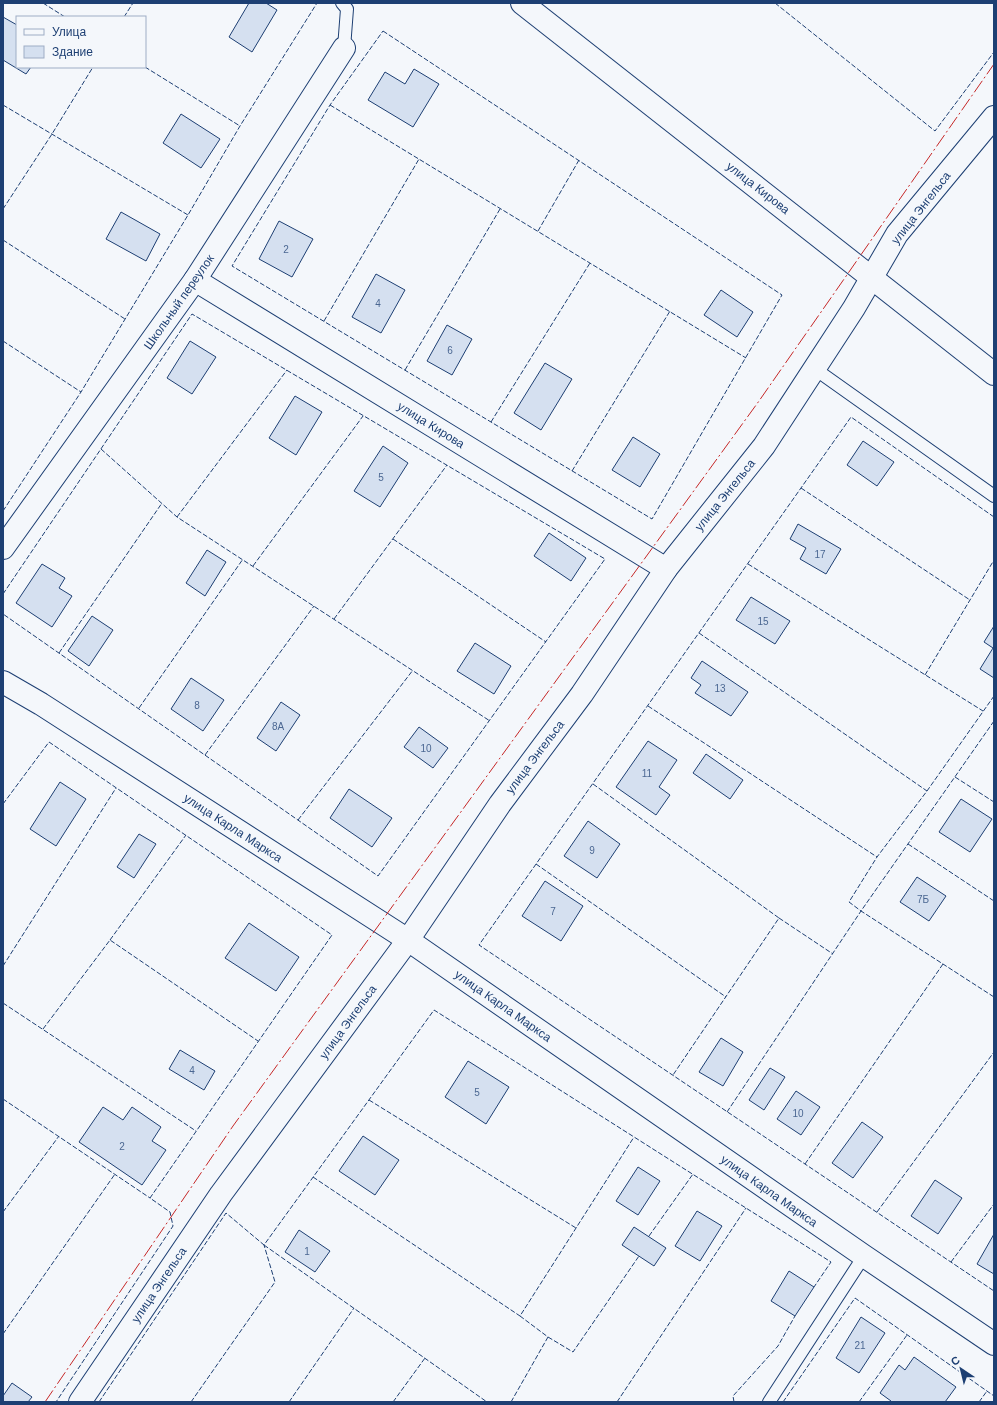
<svg xmlns="http://www.w3.org/2000/svg" width="997" height="1405" viewBox="0 0 997 1405" font-family="Arial,sans-serif">
<style>
.building{fill:#d5e0f0;stroke:#1d3f73}
.lines{fill:none;stroke-linecap:round;stroke-linejoin:round}
.lane-casing{stroke:#1d3f73;stroke-width:14}
.street-casing{stroke:#1d3f73;stroke-width:24}
.secondary-casing{stroke:#1d3f73;stroke-width:24}
.lane{stroke:#f4f7fb;stroke-width:12}
.street{stroke:#f4f7fb;stroke-width:22}
.secondary{stroke:#f4f7fb;stroke-width:22}
.fence{stroke:#1d3f73;stroke-width:1;stroke-dasharray:5 2;stroke-linecap:butt}
.power{stroke:#c62828;stroke-width:1;stroke-dasharray:14 3 2 3;stroke-linecap:butt}
.labels{text-anchor:middle;stroke-width:3;stroke-linejoin:round;paint-order:stroke}
.number-label{font-size:10px;fill:#4b6792}
.street-label{font-size:12px;fill:#1d3f73;stroke:#f4f7fb}
</style>
<rect width="100%" height="100%" fill="#f4f7fb"/>
<!-- building -->
<g class="building">
<path d="M249,3H266L277,10L252,52L229,37Z"/>
<path d="M3,17L17,25V67H31L26,74L3,60Z"/>
<path d="M414,69L439,84L413,127L368,100L385,72L405,84Z"/>
<path d="M181,114L220,139L201,168L163,143Z"/>
<path d="M121,212L160,234L146,261L106,239Z"/>
<path d="M279,221L313,239L292,277L259,259Z"/>
<path d="M376,274L405,290L381,333L352,317Z"/>
<path d="M721,290L753,312L737,337L704,315Z"/>
<path d="M447,325L472,339L452,375L427,361Z"/>
<path d="M190,341L216,357L192,394L167,378Z"/>
<path d="M545,363L572,379L541,430L514,413Z"/>
<path d="M295,396L322,412L296,455L269,438Z"/>
<path d="M633,437L660,454L640,487L612,470Z"/>
<path d="M863,441L894,462L877,486L847,465Z"/>
<path d="M383,446L408,463L380,507L354,491Z"/>
<path d="M798,524L841,549L826,574L800,559L806,548L790,539Z"/>
<path d="M549,533L586,558L571,581L534,556Z"/>
<path d="M207,550L226,562L205,596L186,583Z"/>
<path d="M42,564L65,578L59,588L72,596L52,627L16,603Z"/>
<path d="M751,597L790,621L775,644L736,620Z"/>
<path d="M92,616L113,630L89,666L68,651Z"/>
<path d="M994,626V678L980,669L993,648L984,642Z"/>
<path d="M475,643L511,666L494,694L457,671Z"/>
<path d="M702,661L748,692L731,716L695,693L701,685L691,678Z"/>
<path d="M191,678L224,700L203,731L171,709Z"/>
<path d="M281,702L300,715L276,751L257,738Z"/>
<path d="M419,727L448,748L433,768L404,747Z"/>
<path d="M648,741L677,760L659,787L670,795L656,815L616,787Z"/>
<path d="M706,754L743,780L730,799L693,773Z"/>
<path d="M60,782L86,799L56,846L30,829Z"/>
<path d="M349,789L392,818L372,847L330,818Z"/>
<path d="M961,799L992,819L970,852L939,832Z"/>
<path d="M588,821L620,844L597,878L564,856Z"/>
<path d="M139,834L156,844L134,878L117,867Z"/>
<path d="M917,877L946,896L929,921L900,902Z"/>
<path d="M545,881L583,906L561,941L522,916Z"/>
<path d="M249,923L299,957L276,991L225,958Z"/>
<path d="M721,1038L743,1052L723,1086L699,1072Z"/>
<path d="M180,1050L215,1071L204,1090L169,1069Z"/>
<path d="M468,1061L509,1087L486,1124L445,1097Z"/>
<path d="M770,1068L785,1077L764,1110L749,1100Z"/>
<path d="M796,1091L820,1107L801,1135L777,1119Z"/>
<path d="M103,1107L123,1120L132,1107L161,1127L152,1141L166,1150L142,1185L79,1142Z"/>
<path d="M862,1122L883,1137L853,1178L832,1163Z"/>
<path d="M363,1136L399,1160L375,1195L339,1171Z"/>
<path d="M638,1167L660,1181L638,1215L616,1201Z"/>
<path d="M935,1180L962,1198L938,1234L911,1216Z"/>
<path d="M697,1211L722,1226L700,1261L675,1246Z"/>
<path d="M634,1227L666,1248L654,1266L622,1245Z"/>
<path d="M299,1230L330,1251L315,1272L285,1252Z"/>
<path d="M994,1234V1274L977,1264Z"/>
<path d="M789,1271L814,1287L795,1316L771,1301Z"/>
<path d="M861,1317L885,1333L859,1373L836,1358Z"/>
<path d="M914,1357L956,1387L945,1402H890L891,1401L880,1393L899,1365L905,1370Z"/>
<path d="M12,1383L32,1397L28,1402H3V1396Z"/>
</g>
<g class="lines">
<!-- lane casing -->
<g class="lane-casing">
<g id="lane">
<path d="M342,3L347,9L344,48"/>
<path d="M815,369L994,496"/>
<path d="M769,1402L864,1256"/>
</g>
</g>
<!-- street casing -->
<g class="street-casing">
<g id="street">
<path d="M195,280L666,569"/>
<path d="M3,548L195,280L344,48"/>
<path d="M3,682L41,704L408,940L864,1256L994,1344"/>
<path d="M80,1402L221,1194L408,940L500,804L582,694L666,569L764,446L854,308L897,234L994,117"/>
</g>
</g>
<!-- secondary casing -->
<g class="secondary-casing">
<path id="secondary" d="M522,3L994,374"/>
</g>
<!-- lane -->
<use href="#lane" class="lane"/>
<!-- street -->
<use href="#street" class="street"/>
<!-- secondary -->
<use href="#secondary" class="secondary"/>
<!-- fence -->
<g class="fence">
<path d="M43,3L65,17"/>
<path d="M775,3L935,131L994,52"/>
<path d="M124,17L133,3"/>
<path d="M383,31L782,295L652,519L232,266L330,105Z"/>
<path d="M145,67L240,126"/>
<path d="M3,105L188,215"/>
<path d="M330,105L746,358"/>
<path d="M3,209L52,134L93,67"/>
<path d="M538,231L579,160"/>
<path d="M3,240L125,319"/>
<path d="M324,321L419,159"/>
<path d="M3,341L81,392"/>
<path d="M405,370L500,209"/>
<path d="M491,422L590,263"/>
<path d="M101,449L177,517L490,721"/>
<path d="M572,471L670,311"/>
<path d="M801,488L970,600"/>
<path d="M3,511L81,392L188,215L240,126L317,3"/>
<path d="M177,517L287,370"/>
<path d="M994,517L851,417L479,945L994,1291"/>
<path d="M393,539L546,642"/>
<path d="M748,564L983,711"/>
<path d="M253,566L363,416"/>
<path d="M3,594L192,314L605,559L378,876L3,614"/>
<path d="M334,619L447,465"/>
<path d="M699,633L927,791"/>
<path d="M59,653L162,503"/>
<path d="M925,675L994,560"/>
<path d="M648,706L877,857"/>
<path d="M139,708L243,559"/>
<path d="M994,721L861,911L994,997"/>
<path d="M205,755L314,606"/>
<path d="M955,777L994,802"/>
<path d="M593,784L779,918L673,1075"/>
<path d="M3,804L49,742L332,935L150,1198L170,1212L173,1226L56,1402"/>
<path d="M298,820L413,670"/>
<path d="M908,844L994,901"/>
<path d="M536,864L726,997"/>
<path d="M779,918L833,954"/>
<path d="M110,940L186,835"/>
<path d="M3,966L116,788"/>
<path d="M3,1003L196,1131"/>
<path d="M43,1029L110,940L258,1041"/>
<path d="M3,1099L150,1198"/>
<path d="M369,1100L576,1228"/>
<path d="M727,1112L861,911L849,902L877,857L927,791L994,696"/>
<path d="M805,1164L943,964"/>
<path d="M313,1177L520,1316"/>
<path d="M3,1212L59,1136"/>
<path d="M877,1212L994,1052"/>
<path d="M649,1236L693,1174"/>
<path d="M264,1245L487,1402"/>
<path d="M951,1262L994,1204"/>
<path d="M3,1334L115,1174"/>
<path d="M548,1337L573,1352L639,1256"/>
<path d="M99,1402L226,1213L264,1245L434,1010L831,1262L814,1287"/>
<path d="M191,1402L275,1282L264,1245"/>
<path d="M289,1402L354,1308"/>
<path d="M393,1402L425,1358"/>
<path d="M511,1402L548,1337L520,1316L634,1137"/>
<path d="M617,1402L746,1208"/>
<path d="M734,1402L733,1396L778,1346L795,1316"/>
<path d="M783,1402L855,1298L994,1396"/>
<path d="M859,1402L907,1335"/>
<path d="M979,1402L987,1391"/>
</g>
<!-- power -->
<path class="power" d="M45,1402L233,1126L759,401L994,64"/>
</g>
<g class="labels">
<!-- number labels -->
<g class="number-label">
<text x="286" y="253">2</text>
<text x="378" y="307">4</text>
<text x="450" y="354">6</text>
<text x="381" y="481">5</text>
<text x="820" y="558">17</text>
<text x="763" y="625">15</text>
<text x="720" y="692">13</text>
<text x="197" y="709">8</text>
<text x="278" y="730">8А</text>
<text x="426" y="752">10</text>
<text x="647" y="777">11</text>
<text x="592" y="854">9</text>
<text x="923" y="903">7Б</text>
<text x="553" y="915">7</text>
<text x="192" y="1074">4</text>
<text x="477" y="1096">5</text>
<text x="798" y="1117">10</text>
<text x="122" y="1150">2</text>
<text x="307" y="1255">1</text>
<text x="860" y="1349">21</text>
</g>
<!-- street labels -->
<g class="street-label">
<text transform="translate(758 188) rotate(38)" y="4">улица Кирова</text>
<text transform="translate(921 208) rotate(-52)" y="4">улица Энгельса</text>
<text transform="translate(179 302) rotate(-55)" y="4">Школьный переулок</text>
<text transform="translate(431 425) rotate(32)" y="4">улица Кирова</text>
<text transform="translate(725 495) rotate(-51)" y="4">улица Энгельса</text>
<text transform="translate(535 757) rotate(-53)" y="4">улица Энгельса</text>
<text transform="translate(233 828) rotate(33)" y="4">улица Карла Маркса</text>
<text transform="translate(503 1006) rotate(35)" y="4">улица Карла Маркса</text>
<text transform="translate(348 1022) rotate(-54)" y="4">улица Энгельса</text>
<text transform="translate(769 1191) rotate(35)" y="4">улица Карла Маркса</text>
<text transform="translate(159 1285) rotate(-56)" y="4">улица Энгельса</text>
</g>
</g>
<!-- border -->
<rect width="997" height="1405" fill="none" stroke="#1d3f73" stroke-width="8"/>
<!-- legend -->
<rect x="16" y="16" width="130" height="52" fill="#f4f7fb" stroke="#9eadc5"/>
<rect x="24" y="29" width="20" height="6" fill="#f4f7fb" stroke="#9eadc5"/>
<text x="52" y="36" font-size="12" fill="#1d3f73">Улица</text>
<rect x="24" y="46" width="20" height="12" fill="#d5e0f0" stroke="#9eadc5"/>
<text x="52" y="56" font-size="12" fill="#1d3f73">Здание</text>
<!-- north arrow -->
<g transform="translate(961 1369) rotate(325)" stroke="#f4f7fb" stroke-width="3" paint-order="stroke">
<path d="M0-3L7 15L0 10L-7 15Z" fill="#1d3f73"/>
<text y="-6" font-size="11" font-weight="bold" text-anchor="middle" fill="#1d3f73">С</text>
</g>
</svg>
